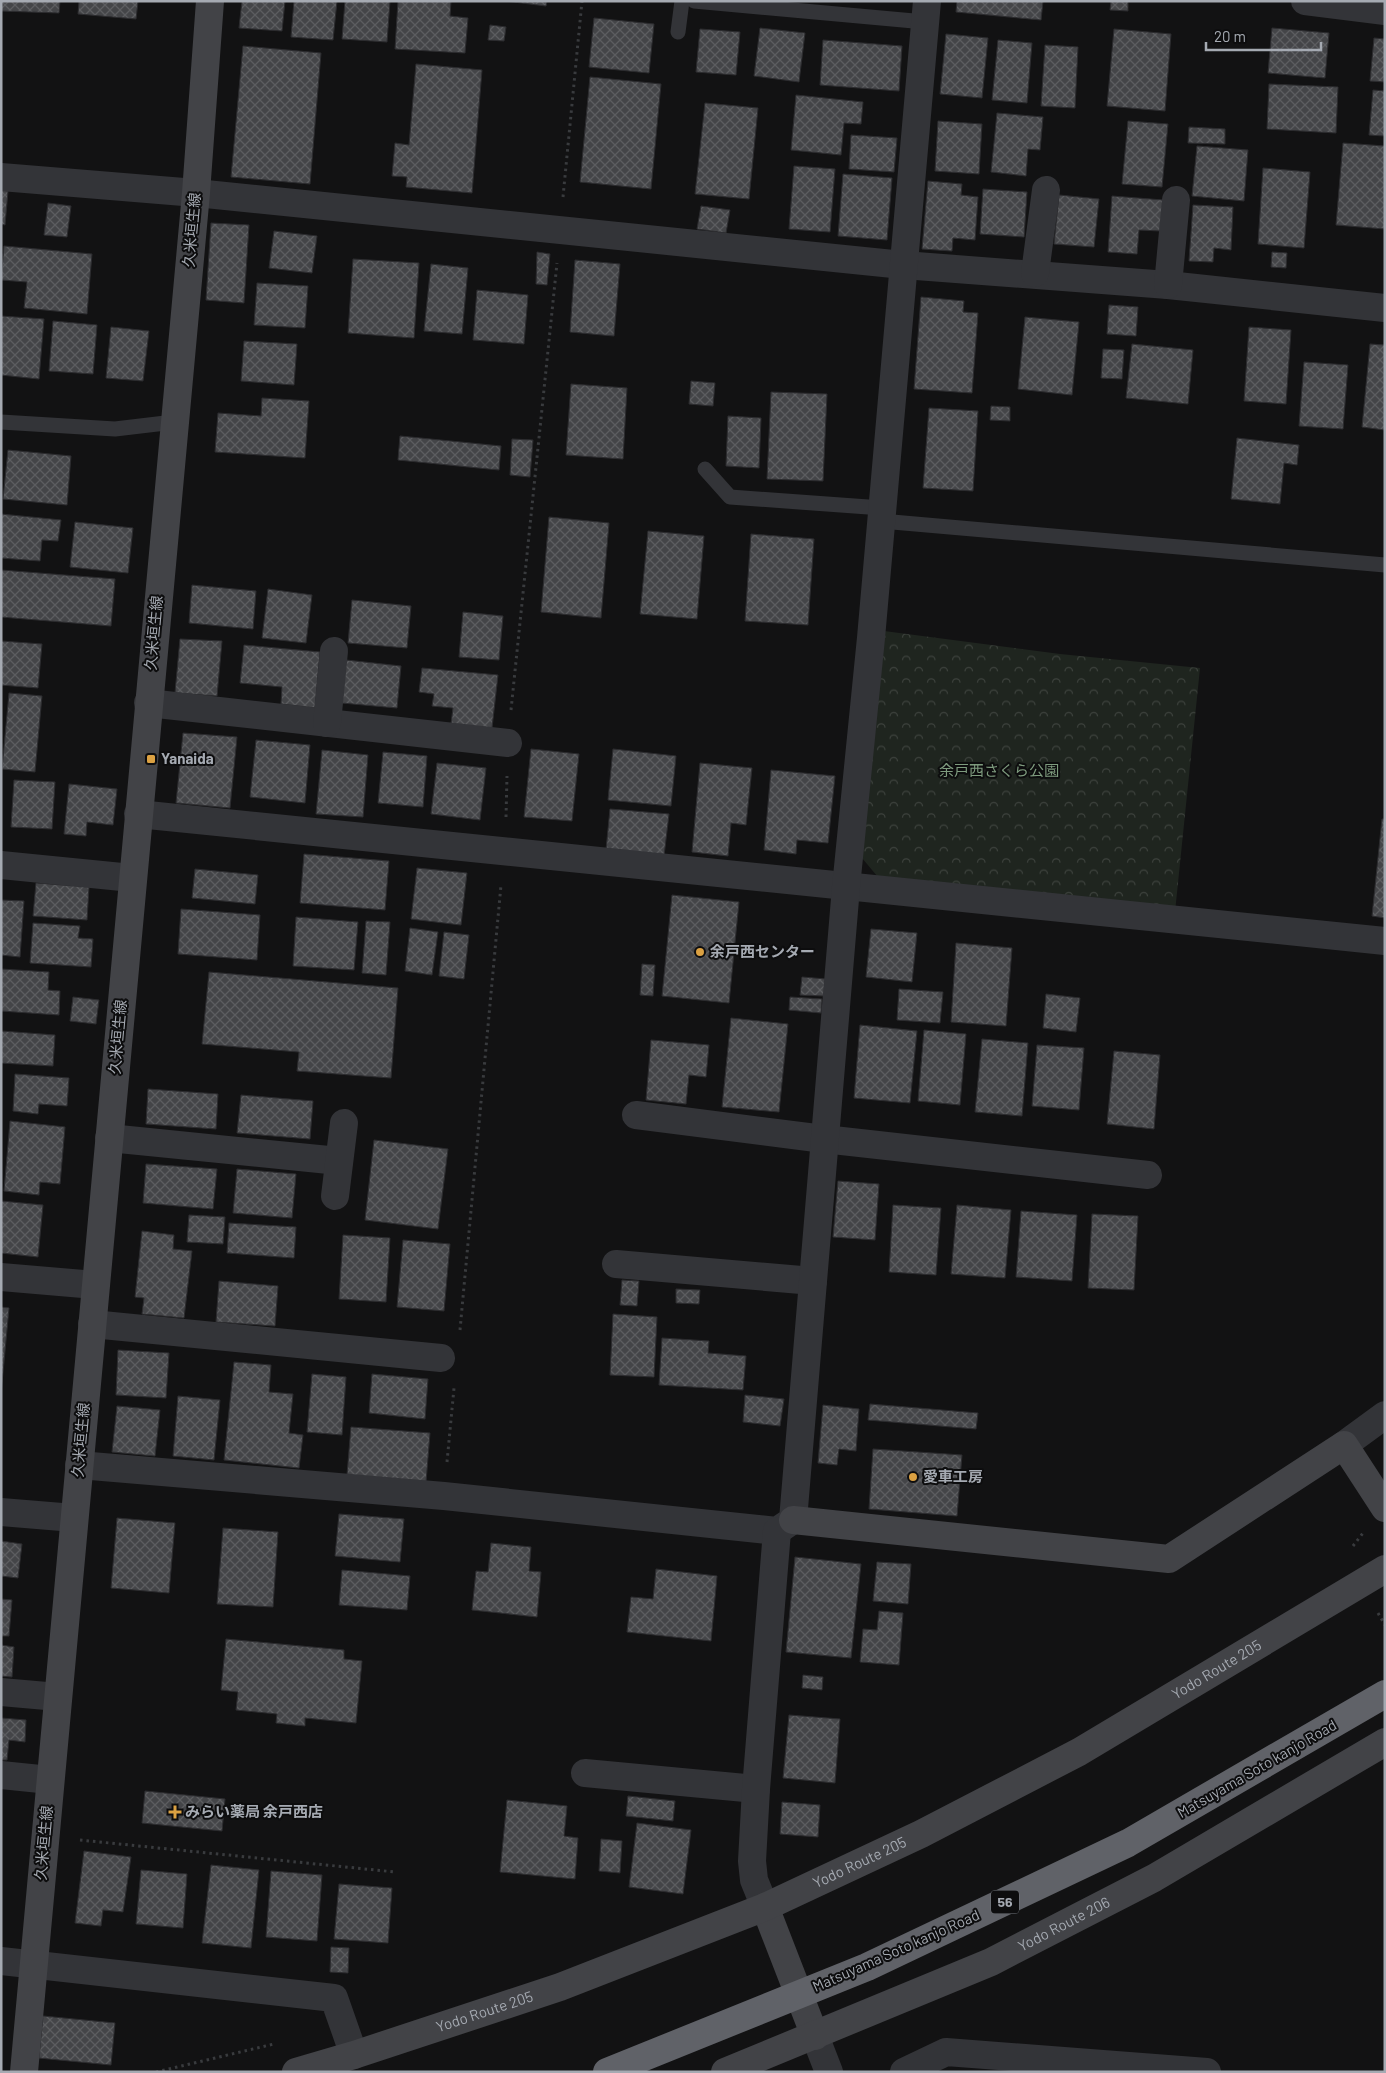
<svg xmlns="http://www.w3.org/2000/svg" width="1386" height="2073" viewBox="0 0 1386 2073" font-family="Barlow,'Noto Sans JP',sans-serif">
<style>
.forest{fill:url(#forest-crowns)}
.building{fill:url(#building-cross-hatch);stroke:#2c2c2f}
.lines{fill:none;stroke-linecap:round;stroke-linejoin:round}
.path{stroke:#393b3e;stroke-width:3;stroke-dasharray:2.5 4;stroke-linecap:butt}
.lane{stroke:#333438;stroke-width:15}
.street{stroke:#333438;stroke-width:28}
.secondary{stroke:#424347;stroke-width:28}
.highway{stroke:#606268;stroke-width:28}
.poi-dot{fill:#dba142;stroke:#0d0d0e;stroke-width:2}
.labels{text-anchor:middle;stroke-width:4;stroke-linejoin:round;paint-order:stroke}
.shield{fill:#0d0d0e;stroke:#777b81;stroke-width:1}
.shield-label{font-size:14px;font-weight:bold;fill:#a5aab2}
.street-label{font-size:15px;fill:#a5aab2;stroke:#0d0d0e}
.poi-label{font-size:15px;font-weight:bold;fill:#a5aab2;stroke:#0d0d0e;text-anchor:start}
.park-label{font-size:15px;fill:#7e9b7e;stroke:#0d0d0e}
</style>
<defs>
<pattern id="forest-crowns" width="20" height="18" patternUnits="userSpaceOnUse" patternTransform="scale(1.25)"><rect width="20" height="18" fill="#1f251f"/><path d="M2 6a3 3 0 1 1 6 0M12 15a3 3 0 1 1 6 0" fill="none" stroke="#3d423d"/></pattern>
<pattern id="building-cross-hatch" width="8" height="8" patternUnits="userSpaceOnUse" patternTransform="scale(1.25)"><rect width="8" height="8" fill="#444548"/><path d="M0 0l8 8M0 8l8-8" fill="none" stroke="#5c5d60"/></pattern>
</defs>
<rect width="100%" height="100%" fill="#121213"/>
<!-- forest -->
<path class="forest" d="M884,631L1060,654L1200,668L1175,912L883,883L862,858Z"/>
<!-- building -->
<g class="building">
<path d="M1,1H60L59,13L1,11Z"/>
<path d="M79,1H138L136,19L78,14Z"/>
<path d="M242,1H285L282,31L239,28Z"/>
<path d="M294,1H337L333,40L291,37Z"/>
<path d="M345,1H390L387,42L342,39Z"/>
<path d="M398,1H451L450,16L468,18L465,53L395,49Z"/>
<path d="M505,1H547L546,6Z"/>
<path d="M957,1H1043L1041,20L956,12Z"/>
<path d="M1111,1H1128V11L1110,10Z"/>
<path d="M594,18L654,24L649,73L589,67Z"/>
<path d="M490,25L506,27L504,41L488,40Z"/>
<path d="M760,28L805,33L799,82L754,76Z"/>
<path d="M1272,28L1329,33L1325,78L1268,73Z"/>
<path d="M700,29L740,32L736,75L696,72Z"/>
<path d="M1114,29L1171,34L1165,111L1107,106Z"/>
<path d="M946,34L988,38L982,98L940,94Z"/>
<path d="M1374,38L1385,39V82L1370,81Z"/>
<path d="M823,40L902,46L899,91L820,85Z"/>
<path d="M998,40L1032,43L1027,103L992,100Z"/>
<path d="M1045,45L1078,47L1075,108L1041,106Z"/>
<path d="M243,46L321,53L310,184L231,177Z"/>
<path d="M416,64L482,70L472,193L406,187L407,177L392,176L395,143L409,145Z"/>
<path d="M590,77L661,84L651,189L580,182Z"/>
<path d="M1269,84L1338,87L1336,133L1267,129Z"/>
<path d="M1373,90L1385,91V136L1369,135Z"/>
<path d="M796,95L863,102L861,124L844,123L841,155L791,150Z"/>
<path d="M705,103L758,108L749,199L695,194Z"/>
<path d="M997,113L1043,117L1040,150L1028,149L1026,176L991,172Z"/>
<path d="M938,121L982,124L979,174L935,171Z"/>
<path d="M1128,121L1168,124L1162,187L1122,184Z"/>
<path d="M1189,127L1225,129V144L1188,143Z"/>
<path d="M851,135L897,138L894,172L849,169Z"/>
<path d="M1343,143L1385,146V229L1336,225Z"/>
<path d="M1197,146L1248,150L1244,201L1192,196Z"/>
<path d="M794,166L835,169L830,232L789,229Z"/>
<path d="M1263,168L1310,172L1304,248L1258,244Z"/>
<path d="M843,174L892,178L887,240L838,236Z"/>
<path d="M928,181L962,184L961,195L978,197L975,240L953,238L952,251L922,249Z"/>
<path d="M983,189L1027,192L1024,237L980,234Z"/>
<path d="M1,190L8,191L5,225L1,224Z"/>
<path d="M1059,195L1099,199L1094,247L1054,244Z"/>
<path d="M1112,196L1163,200L1161,231L1139,230L1137,254L1108,252Z"/>
<path d="M48,203L71,206L67,237L44,235Z"/>
<path d="M1193,205L1233,207L1231,250L1214,248L1213,262L1189,261Z"/>
<path d="M701,206L730,210L726,233L697,229Z"/>
<path d="M211,223L249,225L244,303L206,300Z"/>
<path d="M274,231L317,236L312,273L269,268Z"/>
<path d="M4,246L92,254L87,314L24,308L27,282L1,280Z"/>
<path d="M537,252L550,254L547,285L536,284Z"/>
<path d="M1272,252L1287,253L1286,268L1271,267Z"/>
<path d="M353,259L419,263L414,338L348,333Z"/>
<path d="M575,260L620,264L614,336L570,332Z"/>
<path d="M431,264L468,268L462,334L424,331Z"/>
<path d="M257,283L308,286L305,328L254,325Z"/>
<path d="M477,290L528,295L524,344L473,340Z"/>
<path d="M921,297L964,301L963,312L978,313L972,393L914,389Z"/>
<path d="M1109,305L1138,307L1136,336L1107,334Z"/>
<path d="M1,316L44,319L39,379L1,375Z"/>
<path d="M1025,317L1079,322L1072,395L1018,389Z"/>
<path d="M53,321L97,325L93,374L49,371Z"/>
<path d="M111,327L149,331L143,381L106,378Z"/>
<path d="M1249,327L1291,330L1286,404L1244,401Z"/>
<path d="M244,341L297,344L294,385L241,381Z"/>
<path d="M1132,344L1193,350L1188,404L1126,398Z"/>
<path d="M1370,344L1385,345V430L1362,427Z"/>
<path d="M1103,349L1124,350L1122,379L1101,378Z"/>
<path d="M1304,362L1348,365L1343,429L1299,426Z"/>
<path d="M691,381L715,383L713,406L689,404Z"/>
<path d="M571,384L627,388L623,459L566,455Z"/>
<path d="M771,392L827,394L823,481L767,479Z"/>
<path d="M262,398L309,401L305,458L215,452L218,413L261,416Z"/>
<path d="M991,406L1010,407V421L990,420Z"/>
<path d="M929,408L978,411L973,491L923,488Z"/>
<path d="M728,416L761,418L759,468L726,466Z"/>
<path d="M400,436L501,446L499,470L398,460Z"/>
<path d="M1237,438L1299,445L1297,465L1284,463L1280,504L1231,499Z"/>
<path d="M512,439L533,440L530,477L510,475Z"/>
<path d="M8,450L71,456L67,505L3,499Z"/>
<path d="M1,514L61,520L58,541L42,540L40,561L1,558Z"/>
<path d="M549,517L609,523L601,618L541,612Z"/>
<path d="M75,522L133,528L128,573L70,567Z"/>
<path d="M648,531L704,536L697,619L640,614Z"/>
<path d="M751,534L814,539L808,625L745,621Z"/>
<path d="M1,570L115,579L111,626L1,617Z"/>
<path d="M192,585L256,591L253,629L189,623Z"/>
<path d="M268,589L312,595L306,643L262,638Z"/>
<path d="M352,600L411,606L407,648L348,643Z"/>
<path d="M463,612L503,616L499,660L459,657Z"/>
<path d="M180,639L222,641L217,696L175,693Z"/>
<path d="M1,641L42,644L38,688L1,685Z"/>
<path d="M244,645L320,652L315,708L281,704L282,687L240,683Z"/>
<path d="M346,660L401,666L397,708L342,703Z"/>
<path d="M422,668L498,675L492,728L451,724L453,708L432,706L434,694L419,692Z"/>
<path d="M9,693L42,696L35,772L2,769Z"/>
<path d="M183,733L237,737L230,808L176,803Z"/>
<path d="M256,740L310,745L305,803L250,797Z"/>
<path d="M531,749L579,754L572,821L524,817Z"/>
<path d="M613,749L676,756L671,806L608,800Z"/>
<path d="M322,750L368,755L363,817L316,814Z"/>
<path d="M383,752L427,756L423,807L378,803Z"/>
<path d="M437,763L486,768L480,820L431,814Z"/>
<path d="M700,763L752,768L746,825L731,823L728,856L692,852Z"/>
<path d="M771,770L835,776L828,843L797,840L796,854L764,850Z"/>
<path d="M14,780L55,782L52,829L11,827Z"/>
<path d="M69,784L117,789L113,825L87,822L86,836L64,834Z"/>
<path d="M610,809L669,814L664,856L606,850Z"/>
<path d="M1382,819H1385V918L1372,916Z"/>
<path d="M304,854L389,861L385,910L300,903Z"/>
<path d="M417,868L467,873L461,925L411,919Z"/>
<path d="M195,869L258,875L255,904L192,898Z"/>
<path d="M36,883L89,887L87,920L33,916Z"/>
<path d="M672,895L739,902L729,1003L662,996Z"/>
<path d="M1,900L24,901L20,957L1,955Z"/>
<path d="M181,909L260,915L257,960L178,954Z"/>
<path d="M296,917L358,922L354,970L293,966Z"/>
<path d="M366,921L390,922L386,975L362,973Z"/>
<path d="M33,923L80,926L78,938L93,939L91,967L30,963Z"/>
<path d="M410,928L438,932L432,975L405,971Z"/>
<path d="M871,929L917,933L912,982L866,977Z"/>
<path d="M444,932L469,935L464,979L439,976Z"/>
<path d="M956,943L1012,948L1006,1026L951,1022Z"/>
<path d="M642,964L655,965L653,996L640,995Z"/>
<path d="M1,969L49,972L48,990L60,991L59,1015L1,1011Z"/>
<path d="M209,972L398,988L391,1078L297,1071L299,1052L202,1044Z"/>
<path d="M802,977L826,979L824,996L800,995Z"/>
<path d="M899,989L943,992L940,1023L897,1020Z"/>
<path d="M1046,994L1080,998L1076,1032L1043,1028Z"/>
<path d="M73,997L99,1000L96,1024L70,1021Z"/>
<path d="M790,997L822,999L821,1013L789,1010Z"/>
<path d="M731,1018L788,1024L779,1112L722,1107Z"/>
<path d="M860,1025L917,1031L910,1103L854,1098Z"/>
<path d="M924,1030L966,1034L960,1105L918,1101Z"/>
<path d="M1,1031L55,1035L53,1066L1,1063Z"/>
<path d="M982,1039L1028,1043L1022,1116L975,1112Z"/>
<path d="M651,1040L709,1045L706,1077L689,1075L686,1104L646,1100Z"/>
<path d="M1037,1045L1084,1048L1079,1110L1032,1106Z"/>
<path d="M1114,1051L1160,1055L1154,1129L1107,1124Z"/>
<path d="M15,1074L69,1078L67,1106L39,1104L38,1114L13,1111Z"/>
<path d="M148,1089L218,1094L216,1129L146,1124Z"/>
<path d="M241,1095L313,1101L310,1139L237,1133Z"/>
<path d="M10,1121L65,1127L60,1184L40,1182L39,1195L4,1191Z"/>
<path d="M374,1140L448,1149L438,1229L365,1220Z"/>
<path d="M146,1164L217,1169L213,1209L143,1203Z"/>
<path d="M237,1169L296,1174L292,1218L233,1213Z"/>
<path d="M838,1181L879,1184L875,1240L833,1237Z"/>
<path d="M1,1201L43,1205L38,1257L1,1253Z"/>
<path d="M893,1205L941,1208L936,1275L889,1272Z"/>
<path d="M957,1205L1011,1210L1005,1278L951,1274Z"/>
<path d="M1021,1211L1077,1215L1072,1281L1016,1277Z"/>
<path d="M1092,1214L1138,1216L1134,1290L1088,1288Z"/>
<path d="M189,1215L225,1217L223,1244L187,1242Z"/>
<path d="M229,1223L296,1227L294,1258L227,1253Z"/>
<path d="M142,1231L174,1235L173,1249L192,1251L184,1318L142,1314L144,1298L135,1297Z"/>
<path d="M343,1235L390,1238L386,1302L339,1299Z"/>
<path d="M403,1240L450,1244L444,1311L397,1307Z"/>
<path d="M622,1280L639,1281L637,1306L620,1305Z"/>
<path d="M219,1281L278,1286L275,1326L216,1322Z"/>
<path d="M676,1289L700,1290L699,1304L676,1303Z"/>
<path d="M1,1307L9,1308L1,1394Z"/>
<path d="M613,1314L657,1317L654,1377L610,1375Z"/>
<path d="M662,1338L709,1341L708,1353L746,1356L743,1390L659,1385Z"/>
<path d="M118,1350L169,1353L166,1398L116,1395Z"/>
<path d="M234,1362L271,1365L269,1392L293,1394L289,1433L303,1435L299,1468L224,1460Z"/>
<path d="M312,1374L346,1377L342,1435L307,1432Z"/>
<path d="M372,1374L428,1379L425,1419L369,1413Z"/>
<path d="M745,1395L784,1399L780,1426L743,1422Z"/>
<path d="M178,1396L220,1400L214,1460L173,1456Z"/>
<path d="M870,1404L978,1413L976,1429L868,1420Z"/>
<path d="M823,1405L859,1409L856,1451L839,1449L837,1465L818,1463Z"/>
<path d="M117,1406L160,1410L155,1456L112,1452Z"/>
<path d="M351,1427L430,1433L426,1482L347,1475Z"/>
<path d="M873,1449L962,1455L957,1516L869,1509Z"/>
<path d="M339,1514L404,1519L400,1562L335,1556Z"/>
<path d="M117,1518L175,1523L169,1593L111,1588Z"/>
<path d="M223,1528L278,1532L273,1607L217,1604Z"/>
<path d="M1,1541L22,1544L18,1578L1,1576Z"/>
<path d="M491,1543L531,1547L529,1571L541,1572L537,1617L472,1610L476,1571L488,1572Z"/>
<path d="M795,1557L861,1564L851,1658L786,1652Z"/>
<path d="M877,1562L911,1564L908,1604L873,1601Z"/>
<path d="M656,1569L717,1576L711,1641L627,1632L631,1597L653,1599Z"/>
<path d="M342,1570L410,1576L407,1610L339,1605Z"/>
<path d="M1,1599L12,1600L9,1636H1Z"/>
<path d="M879,1611L903,1613L899,1665L860,1662L863,1629L877,1630Z"/>
<path d="M226,1639L344,1650V1659L362,1661L356,1723L305,1718V1726L276,1723L277,1714L236,1710L238,1692L221,1690Z"/>
<path d="M1,1645L14,1647L12,1677L1,1676Z"/>
<path d="M803,1675L823,1677L822,1690L802,1688Z"/>
<path d="M789,1715L840,1719L835,1783L783,1778Z"/>
<path d="M1,1718L26,1720L25,1742L9,1740L7,1760H1Z"/>
<path d="M145,1791L225,1799L222,1831L142,1823Z"/>
<path d="M628,1796L675,1801L673,1821L626,1816Z"/>
<path d="M507,1800L567,1806L564,1836L578,1838L575,1879L500,1872Z"/>
<path d="M782,1802L820,1805L818,1837L780,1834Z"/>
<path d="M637,1823L691,1830L683,1894L629,1887Z"/>
<path d="M601,1839L622,1841L620,1873L599,1871Z"/>
<path d="M84,1851L131,1857L123,1912L103,1910L101,1926L75,1923Z"/>
<path d="M211,1865L259,1870L251,1948L202,1943Z"/>
<path d="M141,1870L187,1874L183,1928L136,1924Z"/>
<path d="M271,1871L322,1875L317,1941L266,1937Z"/>
<path d="M339,1884L392,1888L388,1943L334,1939Z"/>
<path d="M331,1947L349,1948L348,1973L330,1972Z"/>
<path d="M43,2016L115,2023L111,2065L39,2058Z"/>
</g>
<g class="lines">
<!-- path -->
<g class="path">
<path d="M563,197L582,1"/>
<path d="M511,710L557,263"/>
<path d="M506,817L507,776"/>
<path d="M460,1330L501,885"/>
<path d="M447,1462L454,1388"/>
<path d="M1353,1546L1363,1533"/>
<path d="M1378,1613L1385,1625"/>
<path d="M80,1840L395,1872"/>
<path d="M156,2072L274,2044"/>
</g>
<!-- lane -->
<g class="lane">
<path d="M694,1L925,22"/>
<path d="M678,32L682,1"/>
<path d="M1,422L115,429L174,422"/>
<path d="M705,469L730,497L882,508"/>
<path d="M881,521L1385,565"/>
</g>
<!-- street -->
<g class="street">
<path d="M1305,1L1385,11"/>
<path d="M1,177L196,193L903,265L1168,285L1385,308"/>
<path d="M1035,273L1046,190"/>
<path d="M1168,285L1176,200"/>
<path d="M148,703L508,743"/>
<path d="M327,723L334,651"/>
<path d="M138,814L1385,941"/>
<path d="M1,865L132,878"/>
<path d="M636,1115L824,1139L1148,1175"/>
<path d="M109,1138L339,1161"/>
<path d="M335,1196L344,1123"/>
<path d="M616,1264L813,1281"/>
<path d="M1,1277L95,1285"/>
<path d="M92,1324L441,1358"/>
<path d="M1344,1445L1385,1415"/>
<path d="M79,1465L444,1496L777,1531L793,1520L846,887L871,638L927,1"/>
<path d="M1,1512L74,1518"/>
<path d="M1,1692L58,1697"/>
<path d="M585,1773L756,1789"/>
<path d="M1,1775L50,1780"/>
<path d="M765,1907L754,1880L752,1861L756,1789L777,1531"/>
<path d="M1,1961L334,1998L354,2055"/>
<path d="M815,2036L829,2072"/>
<path d="M904,2072L946,2052L1207,2072"/>
</g>
<!-- secondary -->
<g class="secondary">
<path d="M793,1520L1169,1559L1344,1445L1385,1508"/>
<path d="M765,1907L815,2036"/>
<path d="M24,2072L196,193L210,1"/>
<path id="s1" d="M296,2072L354,2055L560,1987L765,1907L921,1834L1079,1752L1385,1569"/>
<path id="s2" d="M725,2072L991,1962L1154,1878L1385,1742"/>
</g>
<!-- highway -->
<path class="highway" d="M607,2072L867,1967L1128,1843L1385,1694"/>
</g>
<!-- markers -->
<g class="poi-dot">
<rect x="146" y="754" width="10" height="10" rx="2.5"/>
<circle cx="700" cy="952" r="5"/>
<circle cx="913" cy="1477" r="5"/>
<path d="M172.5 1804.5h5v5h5v5h-5v5h-5v-5h-5v-5h5z"/>
</g>
<g class="labels">
<!-- shield labels -->
<rect class="shield" x="991" y="1890.5" width="28" height="23" rx="4"/>
<g class="shield-label">
<text x="1005" y="1907">56</text>
</g>
<!-- street labels -->
<g class="street-label">
<text transform="translate(192 230) rotate(-85)" y="5">久米垣生線</text>
<text transform="translate(154 633) rotate(-85)" y="5">久米垣生線</text>
<text transform="translate(118 1037) rotate(-85)" y="5">久米垣生線</text>
<text transform="translate(81 1440) rotate(-85)" y="5">久米垣生線</text>
<text dy="5" stroke="none"><textPath href="#s1" startOffset="1008">Yodo Route 205</textPath></text>
<text transform="translate(1257 1769) rotate(-30)" y="5">Matsuyama Soto kanjo Road</text>
<text transform="translate(44 1843) rotate(-85)" y="5">久米垣生線</text>
<text dy="5" stroke="none"><textPath href="#s1" startOffset="602">Yodo Route 205</textPath></text>
<text dy="5" stroke="none"><textPath href="#s2" startOffset="370">Yodo Route 206</textPath></text>
<text transform="translate(896 1951) rotate(-24)" y="5">Matsuyama Soto kanjo Road</text>
<text dy="5" stroke="none"><textPath href="#s1" startOffset="198">Yodo Route 205</textPath></text>
</g>
<!-- poi labels -->
<g class="poi-label">
<text x="161" y="764">Yanaida</text>
<text x="710" y="957">余戸西センター</text>
<text x="923" y="1482">愛車工房</text>
<text x="185" y="1817">みらい薬局 余戸西店</text>
</g>
<!-- park labels -->
<g class="park-label">
<text x="999" y="776">余戸西さくら公園</text>
</g>
</g>
<!-- border -->
<rect width="1386" height="2073" fill="none" stroke="#a5aab2" stroke-width="5"/>
<!-- scale -->
<path d="M1206 42v8h115v-8" fill="none" stroke="#a5aab2" stroke-width="2.5"/>
<text x="1214" y="42" font-size="15" fill="#a5aab2" stroke="#0d0d0e" stroke-width="4" paint-order="stroke">20 m</text>
</svg>
